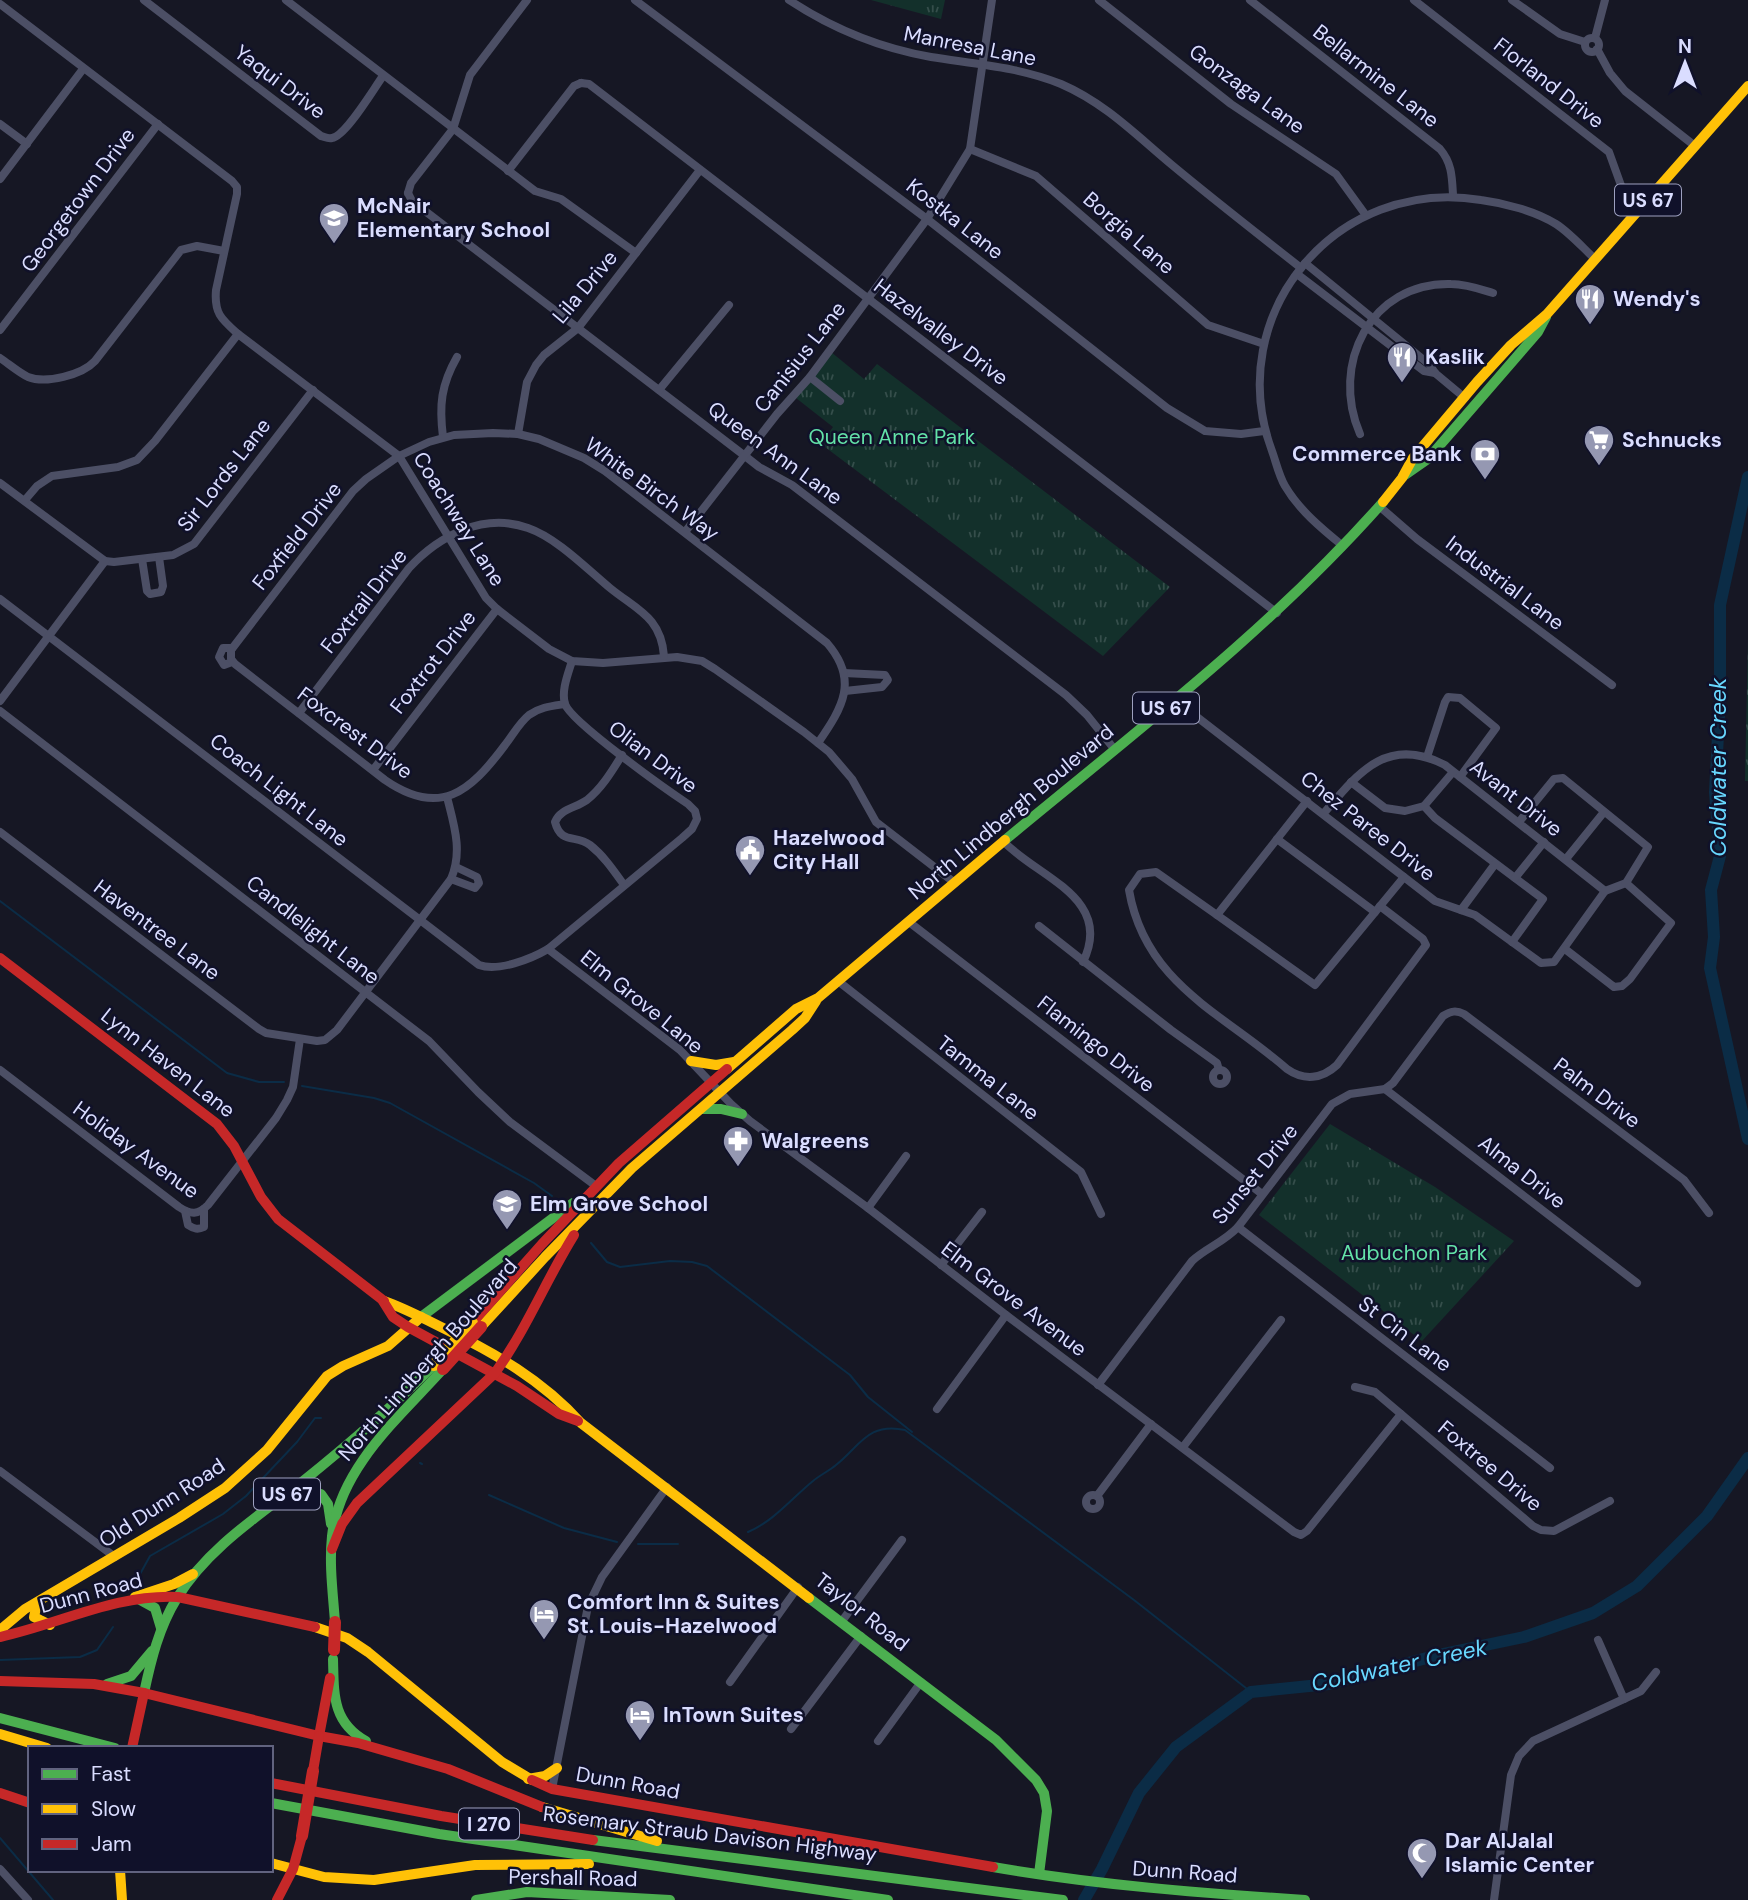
<svg xmlns="http://www.w3.org/2000/svg" width="1748" height="1900" viewBox="0 0 1748 1900" font-family="'DM Sans',sans-serif">
<style>
.park{fill:url(#park-tufts)}
.lines{fill:none;stroke-linecap:round;stroke-linejoin:round}
.stream{stroke:#0b2c46;stroke-width:2}
.river{stroke:#0b2c46;stroke-width:12}
.street{stroke:#4c4f65;stroke-width:8}
.fast{stroke:#4caf50;stroke-width:10}
.slow{stroke:#ffc107;stroke-width:10}
.jam{stroke:#c62828;stroke-width:10}
.slow-bridge{stroke:#ffc107;stroke-width:12}
.jam-bridge{stroke:#c62828;stroke-width:12}
.labels{text-anchor:middle;stroke-width:5;stroke-linejoin:round;paint-order:stroke}
.shield{fill:#10112a;stroke:#9da0bf;stroke-width:2}
.shield-label{font-size:19px;font-weight:bold;fill:#daddff}
.street-label{font-size:21px;fill:#daddff;stroke:#10112a}
.poi-label{font-size:21px;font-weight:bold;fill:#daddff;stroke:#10112a;text-anchor:start}
.park-label{font-size:21px;fill:#63e2a8;stroke:#10112a}
.water-label{font-size:23px;font-style:italic;fill:#68d8ff;stroke:#10112a}
</style>
<defs>
<pattern id="park-tufts" width="24" height="20" patternUnits="userSpaceOnUse" patternTransform="scale(1.75)"><rect width="24" height="20" fill="#13302b"/><path d="M3 7l-1-3M5 7V3M7 7l1-3M15 17l-1-3M17 17v-4M19 17l1-3" fill="none" stroke="#354e4b"/></pattern>
</defs>
<rect width="100%" height="100%" fill="#161724"/>
<!-- park -->
<g class="park">
<path d="M871,0H945L941,19Z"/>
<path d="M831,352L864,379L877,364L1170,587L1103,656L821,444L833,427L796,398Z"/>
<path d="M1748,638V781H1745Z"/>
<path d="M1330,1124L1435,1187L1514,1241L1422,1341L1259,1215Z"/>
</g>
<g class="lines">
<!-- stream -->
<g class="stream">
<path d="M0,901L227,1073L259,1082H284"/>
<path d="M302,1086L374,1098L390,1103L534,1183L552,1196"/>
<path d="M591,1243L607,1262L620,1267L670,1261L692,1262L707,1266L850,1375L868,1397L912,1432"/>
<path d="M420,1463L422,1464"/>
<path d="M489,1495L564,1528L617,1542"/>
<path d="M748,1532C774,1521 792,1498 813,1481C820,1475 829,1471 836,1465C860,1446 868,1422 905,1430L1134,1600L1251,1692"/>
<path d="M638,1544H678"/>
<path d="M139,1576L150,1556L223,1514L246,1496L297,1442L315,1418H321"/>
<path d="M0,1660L80,1657L97,1650L113,1627"/>
<path d="M0,1838L53,1900"/>
</g>
<!-- river -->
<g class="river">
<path d="M1748,477L1720,605V697L1715,792L1720,856L1711,890L1714,937L1710,968L1748,1139"/>
<path d="M1084,1900L1102,1869L1139,1793L1176,1747L1251,1692L1329,1684L1438,1655L1524,1637L1593,1613L1637,1586L1707,1516L1748,1458"/>
</g>
<!-- street -->
<g class="street">
<path d="M144,0L321,136C325,137 328,139 332,138C346,136 374,88 383,76"/>
<path d="M286,0L535,191L561,199L636,253"/>
<path d="M635,0L927,219L1167,408L1205,431L1241,434L1264,431"/>
<path d="M789,0C833,29 879,48 931,57C975,64 1019,67 1061,84C1105,103 1136,135 1172,165C1214,200 1258,234 1301,268"/>
<path d="M1099,0L1231,104L1336,174L1365,214"/>
<path d="M1250,0L1440,149C1452,163 1452,177 1453,195"/>
<path d="M1414,0L1609,152L1627,202L1636,213"/>
<path d="M1512,0L1560,34L1585,42"/>
<path d="M0,4L232,181L237,187V194L216,290C214,313 221,319 238,334L399,456L486,598L497,609L549,649L572,661L603,663L677,657L702,661L715,669L804,732L829,752L852,779L876,822L955,883"/>
<path d="M1595,38L1605,0"/>
<circle cx="1592" cy="45" r="7"/>
<path d="M1597,49L1610,73L1625,91L1695,146"/>
<path d="M581,83L589,84L1277,613"/>
<path d="M0,124L27,144"/>
<path d="M970,149L1036,176L1208,325L1264,344"/>
<path d="M508,171L574,86L581,83"/>
<path d="M0,179L83,69"/>
<path d="M408,193L412,201L745,456L759,467L792,485L1066,695L1087,715L1115,750"/>
<path d="M408,193L411,183L453,129L470,75L527,0"/>
<path d="M1305,263L1430,365L1435,373L1465,398"/>
<path d="M1297,274L1424,371L1435,373"/>
<path d="M0,330L158,124"/>
<path d="M0,358C9,364 18,372 28,377C46,384 82,375 95,361L181,250L197,246L224,251"/>
<path d="M810,377L840,401"/>
<path d="M659,390L729,305"/>
<path d="M518,434L527,382L536,365L544,355L578,328L700,170"/>
<path d="M1360,434C1330,365 1370,282 1451,284C1466,284 1480,289 1493,293"/>
<path d="M443,437C439,405 441,385 457,357"/>
<path d="M0,483L105,561L114,562L173,555L194,544L313,390"/>
<path d="M25,500L37,486L52,476L118,467L137,460L155,441L238,334"/>
<path d="M1379,506L1417,539L1612,685"/>
<path d="M685,532L777,414L810,377L927,219L970,149L992,0"/>
<path d="M1343,546C1322,529 1299,510 1285,486C1279,476 1276,462 1272,451C1221,314 1337,176 1481,200C1504,203 1535,211 1556,224C1570,233 1583,248 1595,259"/>
<path d="M142,559L147,591L150,594L161,592L163,586L159,557"/>
<path d="M0,599L479,965C498,972 531,959 548,949L682,838L692,829L697,819L695,811L688,804C667,790 571,722 565,704C561,691 568,674 572,661"/>
<path d="M232,648H223L219,657L224,665L232,662"/>
<path d="M844,673L885,675L888,680L882,687L845,691"/>
<path d="M1175,700L1435,901L1475,915L1541,963L1554,962L1605,891L1445,765C1387,735 1358,773 1324,813"/>
<path d="M0,701L105,561"/>
<path d="M565,704C552,706 540,707 529,715C519,723 513,735 505,745C470,792 440,818 385,780L235,664L231,659V650L353,491L366,479L399,456L429,442L454,435L493,433L518,434L539,439L584,458L605,471L827,643C859,680 843,707 818,743"/>
<path d="M0,711L429,1041L478,1092L510,1122L596,1186"/>
<path d="M299,713L409,568C439,536 483,512 528,528C557,538 587,569 610,588C637,610 661,617 664,656"/>
<path d="M622,755C612,771 602,788 587,800C576,808 560,809 555,822C561,845 576,834 590,845C604,856 614,871 624,885"/>
<path d="M1427,757L1445,702L1448,697L1460,698L1496,728L1460,777"/>
<path d="M373,770L497,609"/>
<path d="M1351,782L1385,808L1405,811L1424,806L1453,772"/>
<path d="M1307,801L1217,915L1315,985L1404,877"/>
<path d="M1424,806L1435,818L1543,899L1512,942"/>
<path d="M1519,822L1554,779L1563,778L1648,847L1626,883L1605,891"/>
<path d="M0,832L259,1029L266,1033L317,1041L325,1040L337,1030L451,879C463,851 454,825 447,797"/>
<path d="M1277,839L1375,912"/>
<path d="M1004,842C1039,878 1114,898 1083,962"/>
<path d="M1566,859L1604,812"/>
<path d="M1515,878L1544,842"/>
<path d="M451,879L475,888L479,883L477,877L456,867"/>
<path d="M1461,910L1495,864"/>
<path d="M1217,915L1156,872L1140,874L1129,890C1145,984 1223,1013 1287,1069C1304,1081 1322,1079 1337,1065L1426,945L1423,939L1380,906"/>
<path d="M909,922L1262,1194"/>
<path d="M1039,926L1171,1030L1217,1063L1219,1070"/>
<path d="M548,949L680,1050L731,1104L750,1121L868,1208L1006,1315L1294,1532L1301,1535L1307,1531L1401,1414"/>
<path d="M1565,949L1614,987L1622,986L1630,979L1671,923L1626,883"/>
<path d="M838,981L1081,1172L1101,1214"/>
<circle cx="1220" cy="1077" r="7"/>
<path d="M0,1070L179,1207C191,1215 198,1215 208,1205L276,1118L287,1100L293,1087L300,1039"/>
<path d="M1385,1089L1637,1283"/>
<path d="M868,1208L906,1156"/>
<path d="M185,1211L188,1225C194,1229 198,1230 204,1227V1209"/>
<path d="M1238,1227L1550,1468"/>
<path d="M941,1265L982,1212"/>
<path d="M1098,1385L1192,1261C1206,1248 1224,1242 1238,1227L1332,1104L1350,1094L1385,1089L1393,1083L1443,1016C1451,1011 1456,1010 1464,1014L1684,1180L1709,1213"/>
<path d="M1355,1387L1375,1392L1533,1526L1541,1530L1554,1531L1610,1501"/>
<path d="M937,1409L1006,1315"/>
<path d="M1183,1447L1281,1320"/>
<path d="M0,1471L115,1557"/>
<circle cx="1093" cy="1502" r="7"/>
<path d="M1097,1496L1151,1424"/>
<path d="M842,1621L902,1540"/>
<path d="M1598,1640L1624,1699"/>
<path d="M730,1682L798,1587"/>
<path d="M791,1729L861,1636"/>
<path d="M878,1741L921,1682"/>
<path d="M552,1789L588,1606L602,1577L667,1487"/>
<path d="M0,1869L28,1900"/>
<path d="M1494,1900L1511,1775L1519,1756L1533,1741L1641,1691L1656,1672"/>
</g>
<!-- fast -->
<g class="fast">
<path d="M1405,475L1428,459L1538,332L1546,317"/>
<path d="M1005,840C1135,732 1271,629 1383,502"/>
<path d="M702,1109H721L742,1114"/>
<path d="M421,1317L573,1203"/>
<path d="M288,1496L308,1491L321,1494L328,1504L331,1524"/>
<path d="M135,1597L155,1608L161,1628"/>
<path d="M809,1598L996,1740L1036,1780L1044,1793L1047,1811L1039,1874"/>
<path d="M335,1622C333,1594 329,1565 332,1536C340,1467 399,1418 443,1369"/>
<path d="M333,1659C334,1694 332,1722 366,1741"/>
<path d="M107,1684L131,1676L152,1651"/>
<path d="M144,1693C151,1660 159,1627 177,1598C207,1549 258,1516 302,1482C348,1445 392,1407 434,1365"/>
<path d="M0,1718L115,1748"/>
<path d="M271,1803L439,1834L888,1900"/>
<path d="M593,1840L1063,1900"/>
<path d="M993,1867C1097,1885 1200,1893 1305,1900"/>
<path d="M476,1900L527,1892L670,1900"/>
</g>
<!-- slow -->
<g class="slow">
<path d="M1383,502L1402,478L1413,458L1477,382L1511,345L1547,314L1748,86"/>
<path d="M691,1061L716,1065L734,1062"/>
<path d="M727,1069L796,1009L818,998L1005,840"/>
<path d="M384,1301C404,1308 423,1318 443,1328C495,1353 542,1380 581,1423L809,1598"/>
<path d="M481,1327L545,1257L632,1168L792,1030L805,1018L816,1001"/>
<path d="M135,1597L174,1584L193,1574"/>
<path d="M37,1603L34,1617L50,1625"/>
<path d="M315,1627L347,1638L368,1652L502,1762L532,1780"/>
<path d="M0,1630L25,1609L179,1518L225,1488L267,1450L327,1376L343,1366L388,1346L421,1317"/>
<path d="M0,1734L47,1748"/>
<path d="M528,1779L545,1776L557,1768"/>
<path d="M542,1807L657,1841"/>
<path d="M271,1863L324,1877L374,1880L475,1865L589,1864"/>
<path d="M120,1870L122,1900"/>
</g>
<!-- jam -->
<g class="jam">
<path d="M0,958L217,1124L234,1146L261,1197L278,1219L384,1301"/>
<path d="M383,1301L393,1317L408,1327L517,1386L559,1414L578,1421"/>
<path d="M472,1323L542,1244L619,1163L727,1069"/>
<path d="M332,1549L342,1524L357,1503L495,1373C526,1330 546,1280 574,1235"/>
<path d="M0,1637C60,1624 115,1594 178,1597L315,1627"/>
<path d="M0,1681L94,1684L144,1693L319,1736L358,1743L448,1769L542,1807"/>
<path d="M319,1736L330,1678"/>
<path d="M132,1748L144,1693"/>
<path d="M313,1771L319,1736"/>
<path d="M532,1780L552,1789L993,1867"/>
<path d="M271,1783L441,1816L593,1840"/>
<path d="M0,1793L30,1803"/>
<path d="M277,1900L293,1869L302,1836"/>
</g>
<!-- slow-bridge -->
<path class="slow-bridge" d="M434,1365L472,1323"/>
<!-- jam-bridge -->
<g class="jam-bridge">
<path d="M443,1369L481,1327"/>
<path d="M334,1650L335,1622"/>
<path d="M302,1836L313,1771"/>
</g>
</g>
<!-- icons -->
<defs>
<g id="school-pin" transform="scale(1.575)"><path d="M0 17L-7.5 6A9.5 9.5 0 1 1 7.5 6Z" fill="#9598b2" stroke="#10112a"/><path d="M0-5L7-2L0 1L-7-2ZM-4 1L0 2.5L4 1V4Q0 6-4 4Z" fill="#fff"/></g>
<g id="restaurant-pin" transform="scale(1.575)"><path d="M0 17L-7.5 6A9.5 9.5 0 1 1 7.5 6Z" fill="#9598b2" stroke="#10112a"/><path d="M-5-6h1v4h1v-4h1v4h1v-4h1v5L-1.5 .5V6h-2V.5L-5-1ZM5-6V6H3V1.5H1.5Q1.5-4 5-6Z" fill="#fff"/></g>
<g id="supermarket-pin" transform="scale(1.575)"><path d="M0 17L-7.5 6A9.5 9.5 0 1 1 7.5 6Z" fill="#9598b2" stroke="#10112a"/><path d="M-6-5.5h2.5l.6 2H6L4.5 2H-2.5L-4.4-4H-6ZM-1.5 3.2a1.3 1.3 0 1 0 .1 0ZM3 3.2a1.3 1.3 0 1 0 .1 0Z" fill="#fff"/></g>
<g id="bank-pin" transform="scale(1.575)"><path d="M0 17L-7.5 6A9.5 9.5 0 1 1 7.5 6Z" fill="#9598b2" stroke="#10112a"/><path d="M-6-4H6V4H-6ZM0-2.3a2.3 2.3 0 1 0 0 4.6a2.3 2.3 0 1 0 0-4.6Z" fill="#fff"/></g>
<g id="civic-pin" transform="scale(1.575)"><path d="M0 17L-7.5 6A9.5 9.5 0 1 1 7.5 6Z" fill="#9598b2" stroke="#10112a"/><path d="M-.6-6.5H3V-4.5H.6V-3L4-1V1h2V6H-6V1h2V-1L-.6-3ZM-1.2 2.5V6h2.4V2.5Z" fill="#fff"/></g>
<g id="pharmacy-pin" transform="scale(1.575)"><path d="M0 17L-7.5 6A9.5 9.5 0 1 1 7.5 6Z" fill="#9598b2" stroke="#10112a"/><path d="M-2-6h4v4h4v4h-4v4h-4v-4h-4v-4h4Z" fill="#fff"/></g>
<g id="hotel-pin" transform="scale(1.575)"><path d="M0 17L-7.5 6A9.5 9.5 0 1 1 7.5 6Z" fill="#9598b2" stroke="#10112a"/><path d="M-6-4.5h1.5V1H6V5H4.5V3h-9V5H-6ZM-4 0a1.8 1.8 0 1 1 3.6 0ZM.5 0V-2.5h3Q6-2.5 6 0Z" fill="#fff"/></g>
<g id="mosque-pin" transform="scale(1.575)"><path d="M0 17L-7.5 6A9.5 9.5 0 1 1 7.5 6Z" fill="#9598b2" stroke="#10112a"/><path d="M3.5-4.9A6 6 0 1 0 3.5 4.9A5 5 0 1 1 3.5-4.9Z" fill="#fff"/></g>
</defs>
<g fill-rule="evenodd">
<use href="#school-pin" x="334" y="218"/>
<use href="#restaurant-pin" x="1590" y="299"/>
<use href="#restaurant-pin" x="1402" y="357"/>
<use href="#supermarket-pin" x="1599" y="440"/>
<use href="#bank-pin" x="1485" y="454"/>
<use href="#civic-pin" x="750" y="850"/>
<use href="#pharmacy-pin" x="738" y="1141"/>
<use href="#school-pin" x="507" y="1204"/>
<use href="#hotel-pin" x="544" y="1614"/>
<use href="#hotel-pin" x="640" y="1715"/>
<use href="#mosque-pin" x="1422" y="1853"/>
</g>
<g class="labels">
<!-- shield labels -->
<g class="shield">
<rect x="1615" y="184.5" width="66" height="31" rx="5"/>
<rect x="1133" y="692.5" width="66" height="31" rx="5"/>
<rect x="254" y="1478.5" width="66" height="31" rx="5"/>
<rect x="459" y="1808.5" width="60" height="31" rx="5"/>
</g>
<g class="shield-label">
<text x="1648" y="207">US 67</text>
<text x="1166" y="715">US 67</text>
<text x="287" y="1501">US 67</text>
<text x="489" y="1831">I 270</text>
</g>
<!-- street labels -->
<g class="street-label">
<text transform="translate(970 46) rotate(11)" y="7">Manresa Lane</text>
<text transform="translate(1376 76) rotate(38)" y="7">Bellarmine Lane</text>
<text transform="translate(280 82) rotate(37)" y="7">Yaqui Drive</text>
<text transform="translate(1549 83) rotate(38)" y="7">Florland Drive</text>
<text transform="translate(1247 89) rotate(36)" y="7">Gonzaga Lane</text>
<text transform="translate(78 200) rotate(-53)" y="7">Georgetown Drive</text>
<text transform="translate(955 219) rotate(38)" y="7">Kostka Lane</text>
<text transform="translate(1129 233) rotate(41)" y="7">Borgia Lane</text>
<text transform="translate(585 287) rotate(-50)" y="7">Lila Drive</text>
<text transform="translate(941 332) rotate(37)" y="7">Hazelvalley Drive</text>
<text transform="translate(800 357) rotate(-52)" y="7">Canisius Lane</text>
<text transform="translate(775 453) rotate(36)" y="7">Queen Ann Lane</text>
<text transform="translate(224 475) rotate(-52)" y="7">Sir Lords Lane</text>
<text transform="translate(652 489) rotate(36)" y="7">White Birch Way</text>
<text transform="translate(459 519) rotate(58)" y="7">Coachway Lane</text>
<text transform="translate(297 536) rotate(-52)" y="7">Foxfield Drive</text>
<text transform="translate(1505 583) rotate(37)" y="7">Industrial Lane</text>
<text transform="translate(364 601) rotate(-52)" y="7">Foxtrail Drive</text>
<text transform="translate(433 662) rotate(-52)" y="7">Foxtrot Drive</text>
<text transform="translate(355 733) rotate(37)" y="7">Foxcrest Drive</text>
<text transform="translate(653 757) rotate(37)" y="7">Olian Drive</text>
<text transform="translate(279 790) rotate(38)" y="7">Coach Light Lane</text>
<text transform="translate(1516 798) rotate(38)" y="7">Avant Drive</text>
<text transform="translate(1011 812) rotate(-40)" y="7">North Lindbergh Boulevard</text>
<text transform="translate(1368 826) rotate(38)" y="7">Chez Paree Drive</text>
<text transform="translate(157 930) rotate(37)" y="7">Haventree Lane</text>
<text transform="translate(313 930) rotate(38)" y="7">Candlelight Lane</text>
<text transform="translate(642 1002) rotate(39)" y="7">Elm Grove Lane</text>
<text transform="translate(1096 1044) rotate(38)" y="7">Flamingo Drive</text>
<text transform="translate(168 1063) rotate(38)" y="7">Lynn Haven Lane</text>
<text transform="translate(988 1078) rotate(38)" y="7">Tamma Lane</text>
<text transform="translate(1597 1093) rotate(37)" y="7">Palm Drive</text>
<text transform="translate(136 1150) rotate(36)" y="7">Holiday Avenue</text>
<text transform="translate(1522 1172) rotate(38)" y="7">Alma Drive</text>
<text transform="translate(1255 1174) rotate(-51)" y="7">Sunset Drive</text>
<text transform="translate(1014 1299) rotate(37)" y="7">Elm Grove Avenue</text>
<text transform="translate(1405 1334) rotate(37)" y="7">St Cin Lane</text>
<text transform="translate(428 1360) rotate(-49)" y="7">North Lindbergh Boulevard</text>
<text transform="translate(1490 1466) rotate(40)" y="7">Foxtree Drive</text>
<text transform="translate(162 1503) rotate(-33)" y="7">Old Dunn Road</text>
<text transform="translate(91 1593) rotate(-15)" y="7">Dunn Road</text>
<text transform="translate(862 1612) rotate(38)" y="7">Taylor Road</text>
<text transform="translate(628 1783) rotate(10)" y="7">Dunn Road</text>
<text transform="translate(710 1834) rotate(7)" y="7">Rosemary Straub Davison Highway</text>
<text transform="translate(1185 1872) rotate(4)" y="7">Dunn Road</text>
<text transform="translate(573 1878) rotate(1)" y="7">Pershall Road</text>
</g>
<!-- poi labels -->
<g class="poi-label">
<text x="357" y="213">McNair<tspan x="357" dy="24">Elementary School</tspan></text>
<text x="1613" y="306">Wendy's</text>
<text x="1425" y="364">Kaslik</text>
<text x="1622" y="447">Schnucks</text>
<text x="1462" y="461" text-anchor="end">Commerce Bank</text>
<text x="773" y="845">Hazelwood<tspan x="773" dy="24">City Hall</tspan></text>
<text x="761" y="1148">Walgreens</text>
<text x="530" y="1211">Elm Grove School</text>
<text x="567" y="1609">Comfort Inn &amp; Suites<tspan x="567" dy="24">St. Louis-Hazelwood</tspan></text>
<text x="663" y="1722">InTown Suites</text>
<text x="1445" y="1848">Dar AlJalal<tspan x="1445" dy="24">Islamic Center</tspan></text>
</g>
<!-- park labels -->
<g class="park-label">
<text x="892" y="444">Queen Anne Park</text>
<text x="1414" y="1260">Aubuchon Park</text>
</g>
<!-- water labels -->
<g class="water-label">
<text transform="translate(1718 767) rotate(-90)" y="8">Coldwater Creek</text>
<text transform="translate(1399 1665) rotate(-12)" y="8">Coldwater Creek</text>
</g>
</g>
<!-- legend -->
<rect x="28" y="1746" width="245" height="126" fill="#10112a" stroke="#61637f" stroke-width="2"/>
<rect x="42" y="1769" width="35" height="10" fill="#4caf50" stroke="#61637f" stroke-width="2"/>
<text x="91" y="1781" font-size="21" fill="#daddff">Fast</text>
<rect x="42" y="1804" width="35" height="10" fill="#ffc107" stroke="#61637f" stroke-width="2"/>
<text x="91" y="1816" font-size="21" fill="#daddff">Slow</text>
<rect x="42" y="1839" width="35" height="10" fill="#c62828" stroke="#61637f" stroke-width="2"/>
<text x="91" y="1851" font-size="21" fill="#daddff">Jam</text>
<!-- north arrow -->
<g transform="translate(1685 63)" stroke="#10112a" stroke-width="5" paint-order="stroke">
<path d="M0-5L12 26L0 18L-12 26Z" fill="#daddff"/>
<text y="-10" font-size="19" font-weight="bold" text-anchor="middle" fill="#daddff">N</text>
</g>
</svg>
